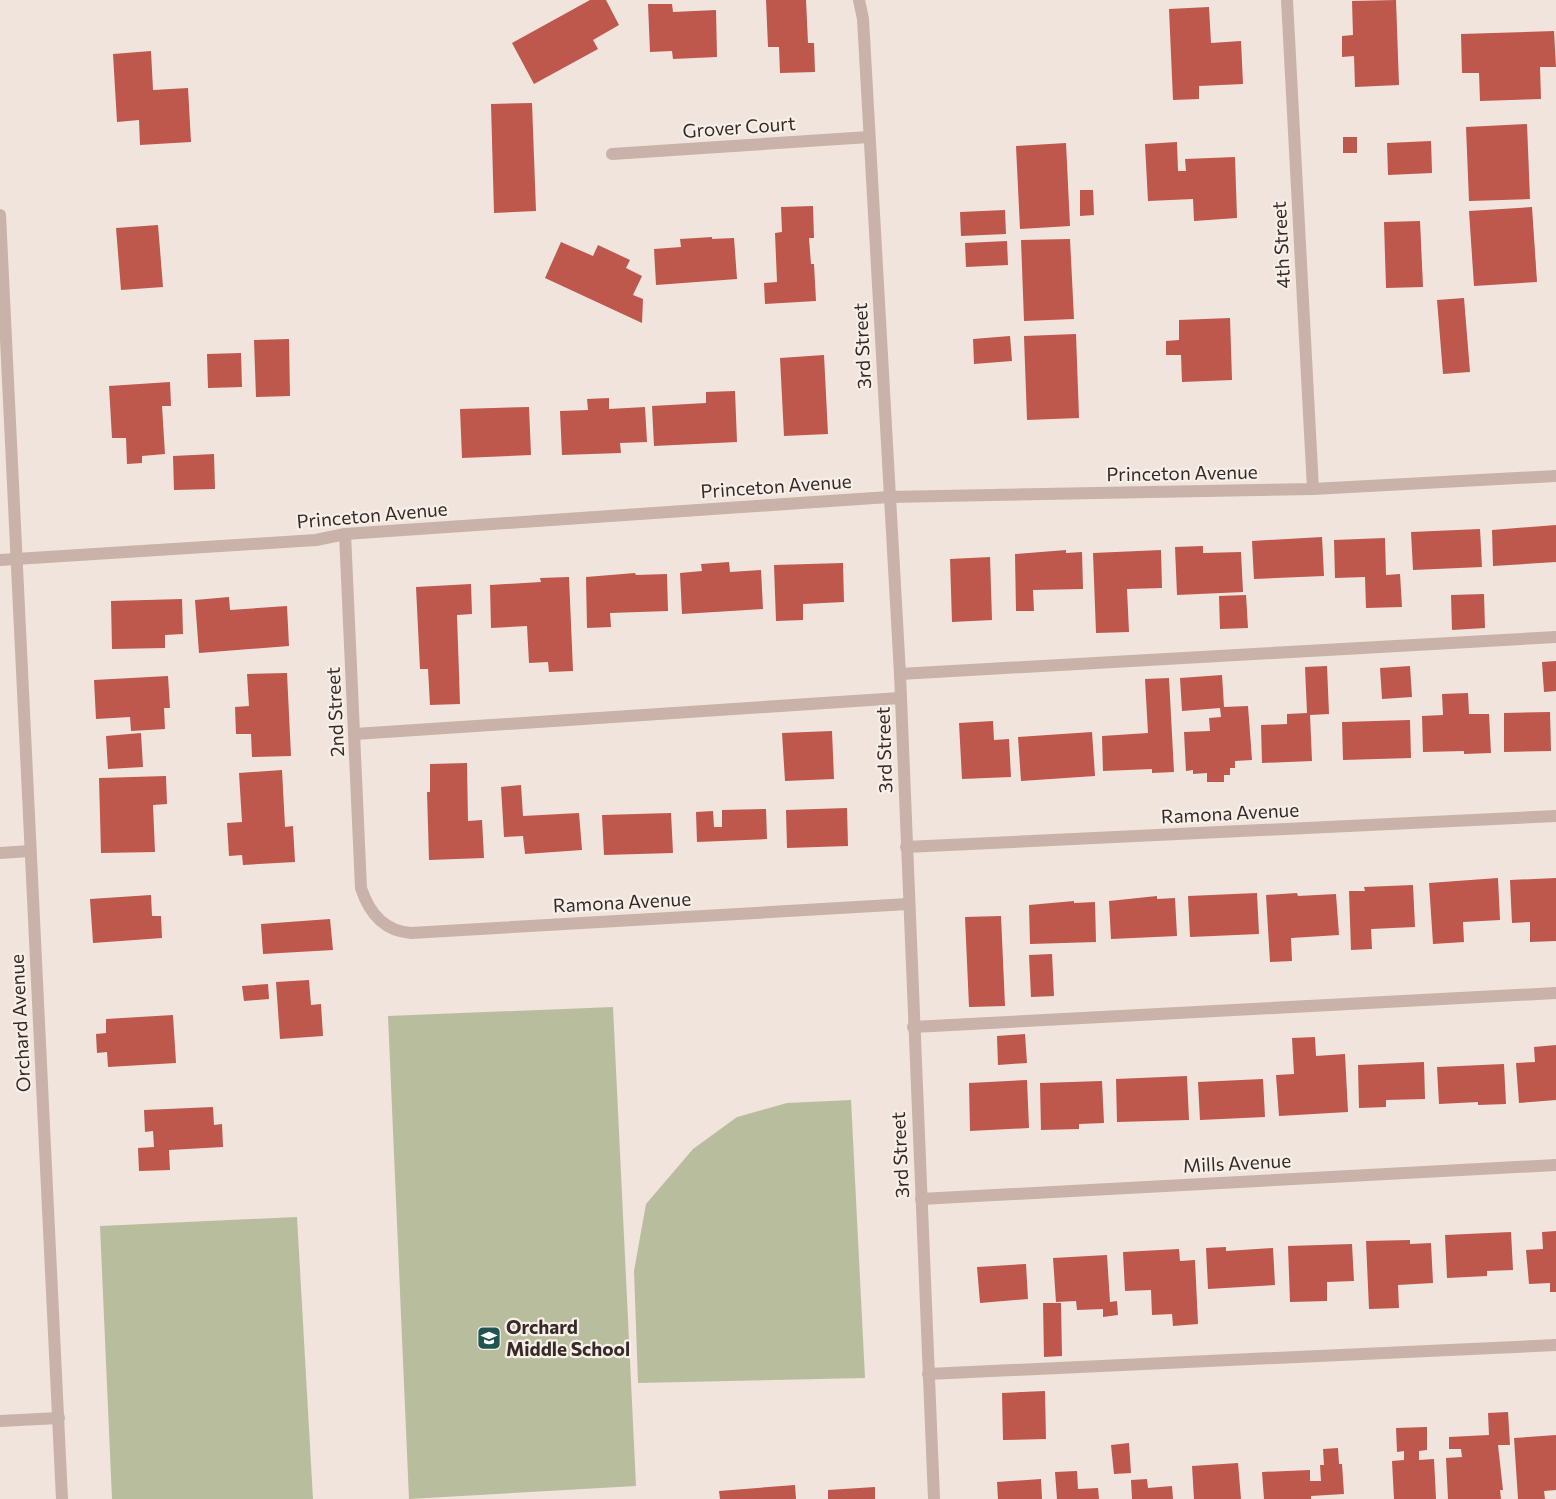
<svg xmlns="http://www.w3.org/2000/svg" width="1556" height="1499" viewBox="0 0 1556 1499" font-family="Commissioner,sans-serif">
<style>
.green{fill:#b8be9d}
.building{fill:#be574c}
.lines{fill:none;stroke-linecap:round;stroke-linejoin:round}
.minor{stroke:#c8b2a9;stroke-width:12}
.labels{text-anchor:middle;stroke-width:4.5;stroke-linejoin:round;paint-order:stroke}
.street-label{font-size:19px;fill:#352a28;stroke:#f8efe8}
.poi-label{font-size:19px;font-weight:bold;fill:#352a28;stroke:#f8efe8;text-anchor:start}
</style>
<rect width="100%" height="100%" fill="#f0e4dc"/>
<!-- green -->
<g class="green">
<path d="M613,1007L636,1486L409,1499L388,1016Z"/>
<path d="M851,1100L865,1378L638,1383L634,1271L646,1204L693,1149L737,1117L787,1103Z"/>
<path d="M297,1217L313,1499H112L100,1226Z"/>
</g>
<!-- building -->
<g class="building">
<path d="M590,0H606L619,25L593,40L598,49L534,84L512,43Z"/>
<path d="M766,0H806L808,43H814L815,72L780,73L779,47H768Z"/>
<path d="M1396,0L1399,85L1355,87L1354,56L1342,57V36L1353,35L1352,1Z"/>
<path d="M648,4H672L673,12L716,10L717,57L673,59L672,51L650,52Z"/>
<path d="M1209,7L1211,43L1241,41L1243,84L1199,86V99L1173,100L1169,9Z"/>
<path d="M1554,31L1556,67H1540L1541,99L1480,101L1479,73H1462L1461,34Z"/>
<path d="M151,51L153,90L188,88L191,142L140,145L139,120L117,122L113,54Z"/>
<path d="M532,103L536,211L494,213L491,104Z"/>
<path d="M1527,124L1530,199L1469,201L1466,127Z"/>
<rect x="1343" y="137" width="14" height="16"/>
<path d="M1431,141L1432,173L1388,175L1387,143Z"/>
<path d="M1177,142L1178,171H1186L1185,159L1235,157L1237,218L1194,221L1193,199L1148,201L1145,144Z"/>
<path d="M1066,143L1070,226L1020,229L1016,146Z"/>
<path d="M1080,190H1093L1094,215L1080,216Z"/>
<path d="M813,206L814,238H809L811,264H814L816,301L765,304L764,283L777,282L775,233L782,232L781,207Z"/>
<path d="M1532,207L1537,282L1474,286L1469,211Z"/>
<path d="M1005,210L1006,234L961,236L960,212Z"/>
<path d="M1420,221L1423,287L1386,288L1384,222Z"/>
<path d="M158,225L163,287L121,290L116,228Z"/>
<path d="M712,237V239L734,238L737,279L656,285L654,249L681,247L680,239Z"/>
<path d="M1070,239L1074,319L1024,321L1021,240Z"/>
<path d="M1007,241L1008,265L966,267L965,243Z"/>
<path d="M561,242L593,256L598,245L630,260L626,268L642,276L633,295L643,299L642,323L545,278Z"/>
<path d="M1464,298L1470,372L1443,374L1437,300Z"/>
<path d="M1230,318L1232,380L1182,382L1181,355H1166V341L1179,340V320Z"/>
<path d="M1076,334L1079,418L1027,420L1024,336Z"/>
<path d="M1010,336L1012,361L974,364L973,339Z"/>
<path d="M289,339L290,396L256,397L254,340Z"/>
<path d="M241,353L242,387L208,388L207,354Z"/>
<path d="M824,355L828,434L784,436L780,358Z"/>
<path d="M170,382L171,406H162L165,454L142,456V463L127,464L126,438H112L109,386Z"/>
<path d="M735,391L737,442L654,446L652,406L706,403V392Z"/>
<path d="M609,398V409L645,407L647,442L620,443L621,453L562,455L560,411L588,410L587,399Z"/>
<path d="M529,407L531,455L462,458L460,409Z"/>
<path d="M214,454L215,489L174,490L173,456Z"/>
<path d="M1556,525V562L1493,566L1492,530Z"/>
<path d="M1480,529L1482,567L1413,570L1411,532Z"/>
<path d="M1322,537L1324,576L1254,579L1252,541Z"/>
<path d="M1385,538L1386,575L1400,574L1402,607L1366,608L1365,577L1335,578L1334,540Z"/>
<path d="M1203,546V553L1241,552L1243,592L1177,595L1175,547Z"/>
<path d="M1066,550V553L1082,552L1083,589L1033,590L1034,611H1016L1015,554Z"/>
<path d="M1161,550L1162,588L1127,589L1129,632L1096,633L1093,553Z"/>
<path d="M990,557L992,620L952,622L950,559Z"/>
<path d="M729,562L730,572L761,570L763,609L682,614L680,573L702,571L701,564Z"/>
<path d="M843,563L844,602L803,604V620L776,621L774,565Z"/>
<path d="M635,573L636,575L667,574L668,611L610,613L611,627L587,628L586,577Z"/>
<path d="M569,577L573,671L549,672L548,662L529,663L527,626L491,628L490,585L541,582L540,578Z"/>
<path d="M471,584L472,614L457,615L460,704L430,705L428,669H420L416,587Z"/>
<path d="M1484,594L1485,628L1452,630L1451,595Z"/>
<path d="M1246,595L1248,628L1220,629L1219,596Z"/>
<path d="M229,597L230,610L287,606L289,646L199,653L195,600Z"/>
<path d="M182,599L183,634L165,635V648L112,649L111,601Z"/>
<path d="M1556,661V691L1544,692L1542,662Z"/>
<path d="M1327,666L1329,714L1310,715L1312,761L1262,763L1261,725L1287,724V714L1307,713L1305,667Z"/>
<path d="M1410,666L1412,697L1382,699L1380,668Z"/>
<path d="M287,673L291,756L252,757L251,734H236L235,707L249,706L247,674Z"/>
<path d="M1222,675L1224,707L1248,706L1252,760L1235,761V768H1230V775H1224V782H1207V773L1193,774V770L1186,771L1184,732L1210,731L1209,718L1221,717L1220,708L1182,711L1180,678Z"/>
<path d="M168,676L170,708H164L165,729L131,731L130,717L96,719L94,680Z"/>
<path d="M1169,678L1174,772L1152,773V769L1103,771L1102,736L1148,733L1145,679Z"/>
<path d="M1468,693L1469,714H1489L1491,753L1464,754V751L1423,752L1422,716L1443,715L1442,694Z"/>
<path d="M1550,712L1551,751L1504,752V713Z"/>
<path d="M1410,720L1411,758L1343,760L1342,722Z"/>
<path d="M993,721L994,740L1009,739L1011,777L962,779L959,723Z"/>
<path d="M832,731L834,779L785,781L782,733Z"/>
<path d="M1092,732L1095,776L1021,781L1018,737Z"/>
<path d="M141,733L143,767L108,769L106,736Z"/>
<path d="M467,763L468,821L482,820L484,858L429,860L427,792H430V764Z"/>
<path d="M282,770L285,827L293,826L295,862L243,865L242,855L229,856L227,823L242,822L239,773Z"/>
<path d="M166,776L167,804L153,805L155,852L101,853L99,778Z"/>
<path d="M521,785L523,816L579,813L582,850L525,854L523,836L504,837L501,787Z"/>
<path d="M847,808L848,846L787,848L786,810Z"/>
<path d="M766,809L767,839L697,842L696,812L713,811L714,827H722V810Z"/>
<path d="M671,813L673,853L604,855L602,815Z"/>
<path d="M1498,878L1500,920L1463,922L1464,942L1433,944L1429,883Z"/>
<path d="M1556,878V941L1530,942V922L1512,923L1510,880Z"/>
<path d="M1413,885L1415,927L1371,929L1372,949L1351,950L1349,891H1365L1364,887Z"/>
<path d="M1257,893L1259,934L1190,937L1188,896Z"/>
<path d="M1297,893L1298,896L1336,894L1339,935L1291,938L1292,961L1270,962L1266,895Z"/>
<path d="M151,895L152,916H161L162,938L93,943L90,899Z"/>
<path d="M1157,896V899L1175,898L1177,936L1111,939L1109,901Z"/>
<path d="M1074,901V903L1095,902L1096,942L1030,944L1029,905Z"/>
<path d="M1001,916L1005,1006L969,1007L965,917Z"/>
<path d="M330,919L333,950L263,954L261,924Z"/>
<path d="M1052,954L1054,996L1031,997L1029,955Z"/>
<path d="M309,980L311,1005L321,1004L323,1036L280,1039L276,982Z"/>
<path d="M268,984L269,999L244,1001L242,986Z"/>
<path d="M173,1015L176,1063L108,1067L107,1052L97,1053L96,1034L106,1033V1019Z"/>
<path d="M1025,1034L1027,1063L998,1065L997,1036Z"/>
<path d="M1315,1037L1316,1056L1345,1054L1348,1112L1279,1116L1276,1075L1294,1074L1292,1038Z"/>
<path d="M1556,1045V1100L1519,1103L1516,1063L1535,1062L1534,1047Z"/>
<path d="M1424,1062L1425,1099L1386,1100V1107L1359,1108L1358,1065Z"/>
<path d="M1504,1064L1506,1104L1478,1105V1102L1439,1104L1437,1067Z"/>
<path d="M1187,1076L1189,1120L1117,1122L1116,1079Z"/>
<path d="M1263,1079L1265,1117L1200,1120L1198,1082Z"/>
<path d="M1027,1080L1029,1128L970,1131L969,1083Z"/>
<path d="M1102,1081L1104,1123L1079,1124V1129L1041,1130L1040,1083Z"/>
<path d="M213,1107L214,1125L222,1124L223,1147L169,1150L170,1170L139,1171L138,1148L154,1147L153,1131L145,1132L144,1110Z"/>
<path d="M1556,1231V1292H1550V1283L1529,1284L1526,1250L1543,1249L1542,1232Z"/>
<path d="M1511,1232L1513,1270L1487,1271V1276L1447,1278L1445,1235Z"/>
<path d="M1410,1240V1244L1431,1243L1433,1283L1398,1285L1399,1308L1369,1309L1366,1241Z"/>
<path d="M1352,1244L1354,1281L1327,1282V1301L1290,1302L1288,1246Z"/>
<path d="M1226,1247V1251L1273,1248L1275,1285L1208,1289L1206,1248Z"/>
<path d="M1179,1249L1180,1261L1195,1260L1198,1324L1173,1326L1172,1314L1152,1315L1151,1290L1125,1291L1123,1252Z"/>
<path d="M1107,1255L1110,1302L1117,1301L1118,1315L1103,1317V1309L1077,1310L1076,1301L1056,1302L1053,1258Z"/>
<path d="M1026,1264L1028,1299L980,1303L977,1267Z"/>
<path d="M1043,1303H1061L1062,1356L1044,1357Z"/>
<path d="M1045,1391L1046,1439L1003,1440L1002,1393Z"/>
<path d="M1508,1412L1510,1445H1498L1503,1490H1500L1501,1499H1448L1446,1458L1462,1457L1461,1449H1449V1437L1489,1435L1488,1413Z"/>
<path d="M1427,1427V1450L1419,1451V1460L1434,1459L1436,1499H1394L1392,1461L1404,1460V1451L1397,1452L1396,1428Z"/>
<path d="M1556,1435V1490L1544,1491L1545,1499H1518L1514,1438Z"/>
<path d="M1129,1443L1131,1473L1114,1474L1111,1445Z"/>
<path d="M1338,1448L1339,1464H1342L1344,1494L1311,1496V1499H1264L1262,1472L1310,1470V1481H1321L1320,1465H1324L1323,1449Z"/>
<path d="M1238,1463L1241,1499H1194L1192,1466Z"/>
<path d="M1077,1471L1078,1489L1098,1488L1099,1499H1057L1055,1472Z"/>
<path d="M1041,1479L1042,1499H998L997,1482Z"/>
<path d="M1147,1479L1148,1488L1172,1486L1173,1499H1132L1131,1480Z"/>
<path d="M795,1485L796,1499H720L719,1491Z"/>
<path d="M875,1487V1499H828V1490Z"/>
</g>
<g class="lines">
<!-- minor -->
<g class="minor">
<path d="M859,0L863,19L900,674L934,1499"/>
<path d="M1287,0L1313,489"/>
<path d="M612,154L869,137"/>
<path d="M0,215L62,1499"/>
<path d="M345,534L361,888C369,913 384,931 411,933L908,904"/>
<path d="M0,560L316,540L345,534L889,497L1313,489L1556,476"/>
<path d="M900,674L1556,637"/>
<path d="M355,734L900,698"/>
<path d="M906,847L1556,816"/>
<path d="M0,853L30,851"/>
<path d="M913,1027L1556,993"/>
<path d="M921,1199L1556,1165"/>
<path d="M928,1374L1556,1345"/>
<path d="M0,1421L59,1418"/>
</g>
</g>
<!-- icons -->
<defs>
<g id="school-square" transform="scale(1.25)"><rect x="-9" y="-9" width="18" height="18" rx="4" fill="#215450" stroke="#f8efe8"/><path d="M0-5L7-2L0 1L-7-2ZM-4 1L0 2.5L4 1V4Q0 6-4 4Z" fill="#fff"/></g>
</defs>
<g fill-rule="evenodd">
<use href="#school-square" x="489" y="1338"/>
</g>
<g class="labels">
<!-- street labels -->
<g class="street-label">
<text transform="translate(739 127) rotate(-4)" y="7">Grover Court</text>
<text transform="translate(1281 245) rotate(-93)" y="7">4th Street</text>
<text transform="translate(862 346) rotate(-93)" y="7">3rd Street</text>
<text transform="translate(1182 473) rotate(-1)" y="7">Princeton Avenue</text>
<text transform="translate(776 486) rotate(-4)" y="7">Princeton Avenue</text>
<text transform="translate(372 515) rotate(-5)" y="7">Princeton Avenue</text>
<text transform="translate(335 712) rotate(-93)" y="7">2nd Street</text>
<text transform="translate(884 750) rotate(-92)" y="7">3rd Street</text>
<text transform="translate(1230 813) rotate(-3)" y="7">Ramona Avenue</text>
<text transform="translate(622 902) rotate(-3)" y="7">Ramona Avenue</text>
<text transform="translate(20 1023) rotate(-93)" y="7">Orchard Avenue</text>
<text transform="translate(900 1155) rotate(-93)" y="7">3rd Street</text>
<text transform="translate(1237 1163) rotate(-3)" y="7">Mills Avenue</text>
</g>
<!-- poi labels -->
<g class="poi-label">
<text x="506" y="1334">Orchard<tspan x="506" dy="22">Middle School</tspan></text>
</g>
</g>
</svg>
